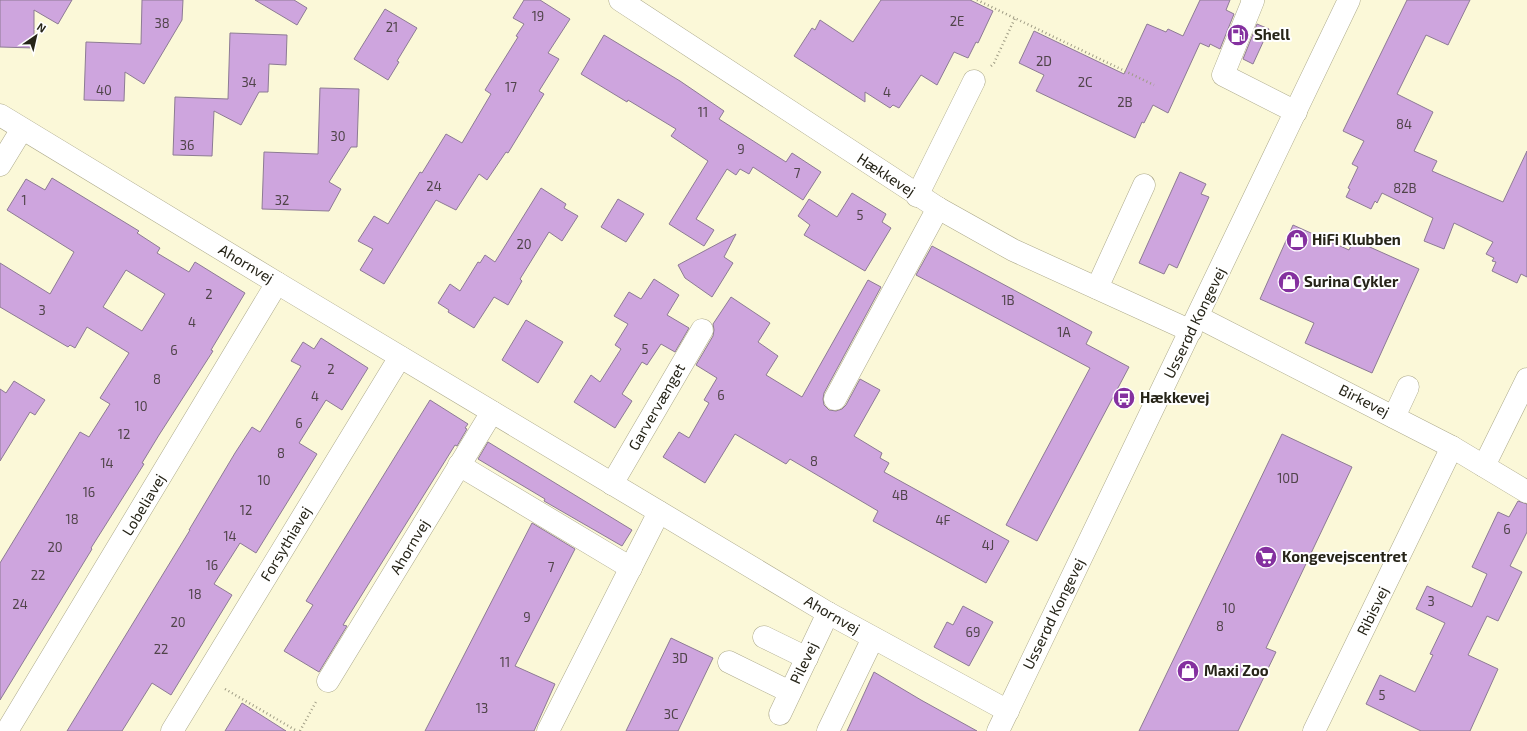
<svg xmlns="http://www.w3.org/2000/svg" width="1527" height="731" viewBox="0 0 1527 731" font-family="'Exo 2',sans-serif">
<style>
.building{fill:#cea5de;stroke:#8d7b94;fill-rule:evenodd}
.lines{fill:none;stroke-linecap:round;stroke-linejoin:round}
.minor-casing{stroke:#aca98b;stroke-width:23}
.major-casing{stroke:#aca98b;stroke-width:23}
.path{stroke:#9e9b84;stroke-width:2.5;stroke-dasharray:1 3;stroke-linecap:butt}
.minor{stroke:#fff;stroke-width:22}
.major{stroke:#fff;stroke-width:22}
.labels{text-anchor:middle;stroke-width:4;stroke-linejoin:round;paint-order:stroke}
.number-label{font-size:13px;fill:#50444a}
.poi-label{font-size:15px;font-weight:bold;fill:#262418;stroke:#fff;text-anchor:start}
.street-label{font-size:15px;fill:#262418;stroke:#fff}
</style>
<rect width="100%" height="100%" fill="#fbf8d8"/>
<!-- building -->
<g class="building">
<path d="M0,0H72L58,24L34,10V48L0,47Z"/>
<path d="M142,0H183L182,20L144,84L125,72L124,101L84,100L86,42L141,44Z"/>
<path d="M255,0H294L307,8L297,25Z"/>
<path d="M524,0H540L570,19L548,53L559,59L539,91L544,94L508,153L506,152L487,180L479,174L456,210L436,200L384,284L360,270L373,249L358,241L374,216L388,224L420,172L422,173L446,134L462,143L491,94L485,90L518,37L516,36L524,24L513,18Z"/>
<path d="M881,0H970L993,11L978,43L976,42L968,58L954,52L937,85L921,75L899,108L893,105L890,108L865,92V102L794,56L812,28L815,30L820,20L853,42Z"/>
<path d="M1200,0H1230L1226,10L1234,14L1220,49L1210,44L1209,47L1200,43L1168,113L1153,105L1144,123L1142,122L1135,138L1036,91L1044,75L1019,63L1034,31L1124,74L1147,24L1166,32L1168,29L1183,36Z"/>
<path d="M1407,0H1470L1448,45L1426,35L1397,94L1433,112L1414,151L1437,161L1432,171L1503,202L1527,151V277L1521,274L1517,283L1492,271L1496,262L1492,261L1494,258L1486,254L1493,242L1454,223L1444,249L1424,241L1433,218L1382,193L1377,203L1375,201L1371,209L1346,197L1350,189L1348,188L1358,167L1352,164L1364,141L1343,131Z"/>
<path d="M385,9L417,28L397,61L399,62L388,80L354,59Z"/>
<path d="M1257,24L1269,29L1253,64L1243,59Z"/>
<path d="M230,33L287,35L286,65L269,64L268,92H259L241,125L214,111L212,156L173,155L175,97L228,99Z"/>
<path d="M604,35L680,81L724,111L719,119L786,162L792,153L821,172L803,200L753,167L749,174L740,169L736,175L727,169L696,219L714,230L704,246L669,224L708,161L671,136L676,129L628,100L627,102L581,74Z"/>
<path d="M320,88L359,89L357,147H351L329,182L341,189L329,211L262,209L264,152L318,154Z"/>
<path d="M1180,172L1206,184L1201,194L1209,197L1177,268L1169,264L1164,274L1139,263Z"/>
<path d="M52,178L139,231L137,233L160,248L157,253L189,272L195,262L245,293L211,350L213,351L159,435L142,463L144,464L91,548L92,549L0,700V563L80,432L89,437L110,404L100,398L129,353L87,327L75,348L70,345L68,347L0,307V263L50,294L74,252L7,210L26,179L45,190ZM126,270L165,294L142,331L103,307Z"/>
<path d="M541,188L566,204L564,208L578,216L562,241L549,232L520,279L522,281L508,305L494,297L474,328L448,312L449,310L438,303L450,284L460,291L478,262L480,263L485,255L495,262Z"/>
<path d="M852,193L886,214L882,222L891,228L865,271L804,235L810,225L798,216L809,199L837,217Z"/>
<path d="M618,199L644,214L626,242L601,227Z"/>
<path d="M1293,225L1349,250L1354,240L1419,269L1372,373L1305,343L1314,323L1260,299Z"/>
<path d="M736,234L724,257L733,263L712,297L685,278L678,265Z"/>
<path d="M932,246L1092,332L1086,344L1129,367L1037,541L1006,525L1090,368L916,275Z"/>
<path d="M654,279L679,295L667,315L689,328L675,352L661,344L647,365L642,362L622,394L632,401L615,428L574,402L591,375L600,382L621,349L615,345L628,324L614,316L629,292L641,299Z"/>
<path d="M868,280L881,287L824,393L823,399L824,405L829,410L836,411L842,409L846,405L860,379L880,390L854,436L882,453L880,458L889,463L884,472L1009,541L986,583L873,521L878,511L790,459L786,464L735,434L705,483L663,457L679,432L689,438L709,403L704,400L717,378L696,365L713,336L714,330L713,324L731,297L770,323L758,342L778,356L766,375L802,397Z"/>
<path d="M526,320L563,342L538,383L502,360Z"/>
<path d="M321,338L368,368L342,410L326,400L299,443L317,454L256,553L240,543L214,584L232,595L171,695L152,683L122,731H67L190,530H189L235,453L252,427L260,432L301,366L291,361L303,342L314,349Z"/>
<path d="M14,381L45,400L35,415L30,412L0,461V389L6,393Z"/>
<path d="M430,400L468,424L465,428L467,429L457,446L455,445L343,625L347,626L319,672L284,651L313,605L306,601Z"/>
<path d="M1282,434L1352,467L1266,648L1276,652L1238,731H1139Z"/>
<path d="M488,442L632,530L622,546L544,501L545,499L478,459Z"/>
<path d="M1518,501L1527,504V532L1510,566L1522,572L1498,621L1487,616L1468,655L1498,669L1470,731H1421L1366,704L1380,675L1415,692L1433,655L1430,654L1445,623L1416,609L1427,586L1472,607L1487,574L1472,567L1498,512L1509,517Z"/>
<path d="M532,523L575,549L515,666L555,684L534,731H425Z"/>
<path d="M963,606L993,622L969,666L934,647L947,622L953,625Z"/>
<path d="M671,638L713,658L678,731H626Z"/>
<path d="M874,672L921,700L977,731H847Z"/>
<path d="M242,703L286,731H225Z"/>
</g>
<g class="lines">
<!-- minor casing -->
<g class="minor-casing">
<g id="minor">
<path d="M620,0L938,208L1013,250L1191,331"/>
<path d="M1252,0L1253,1L1223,75L1296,112"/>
<path d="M0,115L277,283L828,613L1008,711"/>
<path d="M0,165L22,129"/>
<path d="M917,196L974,81"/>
<path d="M1097,288L1144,185"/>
<path d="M1198,317L1452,447L1527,492"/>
<path d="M835,399L938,208"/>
<path d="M1394,417L1408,387"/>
<path d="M459,465L631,568"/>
<path d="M1484,466L1527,379"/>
<path d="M612,484L702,330"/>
<path d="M764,637L807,658"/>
<path d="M729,662L790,692"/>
<path d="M328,681L492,412"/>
<path d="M780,714L828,613"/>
<path d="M10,726L277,283"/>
<path d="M172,731L400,357"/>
<path d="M548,731L659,512"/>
<path d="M828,731L873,638"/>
<path d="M1314,731L1452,447"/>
</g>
</g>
<!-- major casing -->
<g class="major-casing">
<path id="major" d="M998,731L1349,0"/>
</g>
<!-- path -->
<g class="path">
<path d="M977,0L1154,85"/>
<path d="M991,66L994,63L1015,18"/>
<path d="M225,689L297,731"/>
<path d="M300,731L317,700"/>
</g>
<!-- minor -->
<use href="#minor" class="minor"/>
<!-- major -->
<use href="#major" class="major"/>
</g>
<!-- icons -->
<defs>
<g id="fuel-disc" transform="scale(1.15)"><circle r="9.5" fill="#84309f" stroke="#fff"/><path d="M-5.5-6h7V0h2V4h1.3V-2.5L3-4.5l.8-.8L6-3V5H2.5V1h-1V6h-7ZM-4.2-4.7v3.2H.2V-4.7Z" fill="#fff"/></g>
<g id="shop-disc" transform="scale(1.15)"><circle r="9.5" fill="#84309f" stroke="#fff"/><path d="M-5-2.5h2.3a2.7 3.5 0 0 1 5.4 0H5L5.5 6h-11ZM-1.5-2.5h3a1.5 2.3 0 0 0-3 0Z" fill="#fff"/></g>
<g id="bus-disc" transform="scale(1.15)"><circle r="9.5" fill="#84309f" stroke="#fff"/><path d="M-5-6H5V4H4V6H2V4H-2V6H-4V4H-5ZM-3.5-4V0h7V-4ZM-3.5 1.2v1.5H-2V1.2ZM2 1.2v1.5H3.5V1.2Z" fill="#fff"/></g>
<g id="supermarket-disc" transform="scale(1.15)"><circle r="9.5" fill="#84309f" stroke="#fff"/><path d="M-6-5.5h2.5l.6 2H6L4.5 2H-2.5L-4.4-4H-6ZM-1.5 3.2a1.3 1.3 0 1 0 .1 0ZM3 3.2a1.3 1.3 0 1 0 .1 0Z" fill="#fff"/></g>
</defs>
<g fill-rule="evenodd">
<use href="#fuel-disc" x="1238" y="35"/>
<use href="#shop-disc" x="1297" y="240"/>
<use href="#shop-disc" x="1289" y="282"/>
<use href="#bus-disc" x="1124" y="398"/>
<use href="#supermarket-disc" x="1266" y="557"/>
<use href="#shop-disc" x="1188" y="671"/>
</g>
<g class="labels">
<!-- number labels -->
<g class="number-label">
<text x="538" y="21">19</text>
<text x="957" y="26">2E</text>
<text x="162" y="28">38</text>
<text x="392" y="32">21</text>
<text x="1044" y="66">2D</text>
<text x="249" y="87">34</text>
<text x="1085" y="87">2C</text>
<text x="511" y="92">17</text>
<text x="104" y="95">40</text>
<text x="887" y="97">4</text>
<text x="1125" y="107">2B</text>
<text x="703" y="117">11</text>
<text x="1404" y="129">84</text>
<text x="338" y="141">30</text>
<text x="187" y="150">36</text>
<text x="741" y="154">9</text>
<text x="797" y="178">7</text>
<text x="434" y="191">24</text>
<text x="1405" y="193">82B</text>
<text x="24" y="205">1</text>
<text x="282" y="205">32</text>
<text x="860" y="220">5</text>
<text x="524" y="249">20</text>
<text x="209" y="299">2</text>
<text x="1008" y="305">1B</text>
<text x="42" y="315">3</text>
<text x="192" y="327">4</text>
<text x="1064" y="337">1A</text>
<text x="645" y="354">5</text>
<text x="174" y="355">6</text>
<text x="331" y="374">2</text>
<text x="157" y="384">8</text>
<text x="721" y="400">6</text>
<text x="315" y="401">4</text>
<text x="141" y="411">10</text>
<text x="299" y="428">6</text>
<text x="124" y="439">12</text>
<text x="281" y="458">8</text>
<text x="814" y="466">8</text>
<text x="107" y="468">14</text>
<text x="1288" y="483">10D</text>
<text x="264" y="485">10</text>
<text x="89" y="497">16</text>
<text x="900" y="500">4B</text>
<text x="246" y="515">12</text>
<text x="72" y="524">18</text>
<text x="943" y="525">4F</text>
<text x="1507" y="534">6</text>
<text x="230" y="541">14</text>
<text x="988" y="550">4J</text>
<text x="55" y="552">20</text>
<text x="212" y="570">16</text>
<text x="551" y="572">7</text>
<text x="38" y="580">22</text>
<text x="195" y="599">18</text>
<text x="1431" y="606">3</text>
<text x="20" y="609">24</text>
<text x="1229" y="613">10</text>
<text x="527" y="622">9</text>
<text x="178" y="627">20</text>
<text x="1220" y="631">8</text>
<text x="973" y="637">69</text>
<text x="161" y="654">22</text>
<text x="680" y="663">3D</text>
<text x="505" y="667">11</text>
<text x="1382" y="700">5</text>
<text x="482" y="713">13</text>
<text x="671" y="719">3C</text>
</g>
<!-- poi labels -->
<g class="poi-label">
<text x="1254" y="40">Shell</text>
<text x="1312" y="245">HiFi Klubben</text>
<text x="1304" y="287">Surina Cykler</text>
<text x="1140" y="403">Hækkevej</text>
<text x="1282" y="562">Kongevejscentret</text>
<text x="1204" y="676">Maxi Zoo</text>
</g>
<!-- street labels -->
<g class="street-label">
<text transform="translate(886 175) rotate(33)" y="5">Hækkevej</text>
<text transform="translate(246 264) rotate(31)" y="5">Ahornvej</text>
<text transform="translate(1195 323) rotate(-64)" y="5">Usserød Kongevej</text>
<text transform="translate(1364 401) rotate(27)" y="5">Birkevej</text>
<text transform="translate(657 407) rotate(-60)" y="5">Garvervænget</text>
<text transform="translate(144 505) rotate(-59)" y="5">Lobeliavej</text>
<text transform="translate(286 544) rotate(-59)" y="5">Forsythiavej</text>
<text transform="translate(410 547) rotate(-59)" y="5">Ahornvej</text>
<text transform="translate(1373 611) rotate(-64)" y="5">Ribisvej</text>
<text transform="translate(1054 614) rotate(-64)" y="5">Usserød Kongevej</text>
<text transform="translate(832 615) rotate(30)" y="5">Ahornvej</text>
<text transform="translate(804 663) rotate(-65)" y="5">Pilevej</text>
</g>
</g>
<!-- north arrow -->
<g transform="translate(36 36) rotate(34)" stroke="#ffffff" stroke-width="3" paint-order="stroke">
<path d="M0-3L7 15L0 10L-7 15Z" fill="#262418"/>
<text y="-6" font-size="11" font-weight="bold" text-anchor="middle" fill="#262418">N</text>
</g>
</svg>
